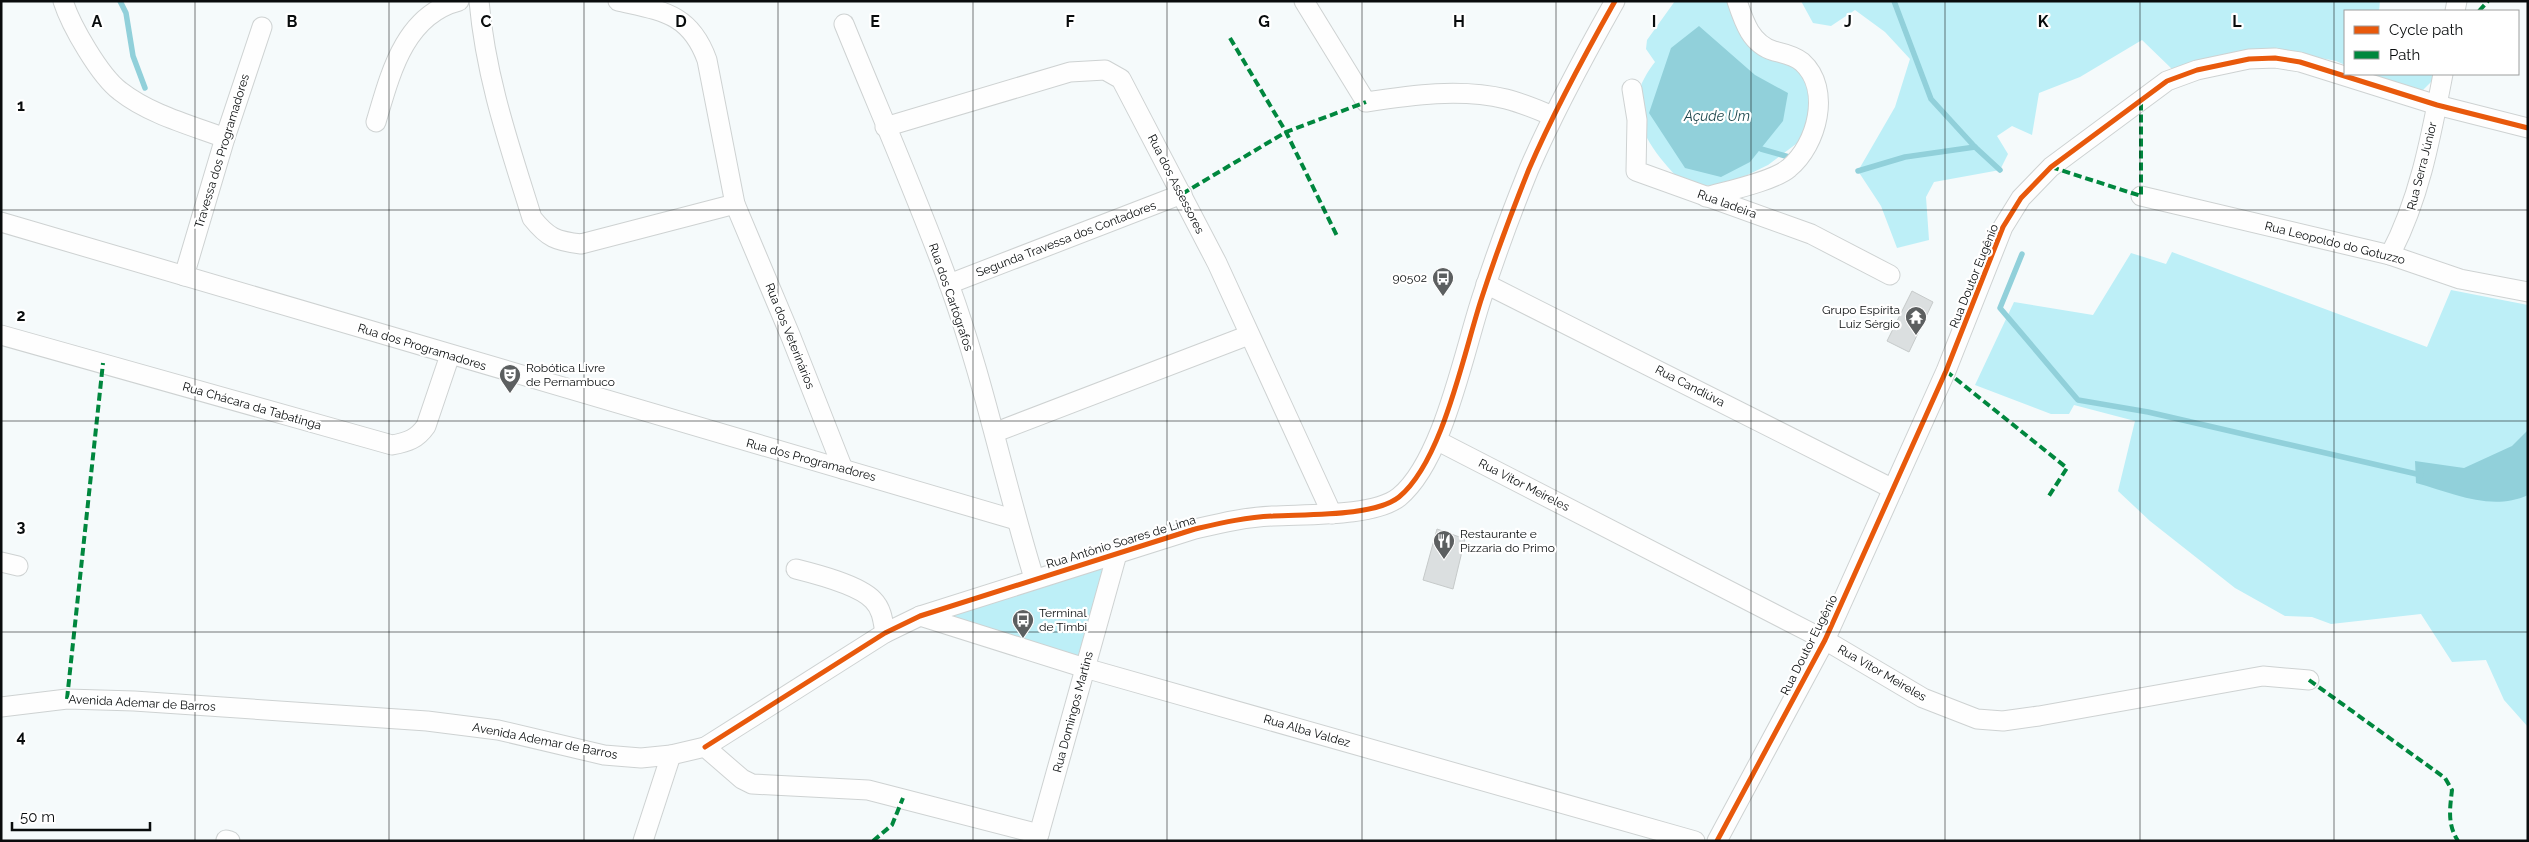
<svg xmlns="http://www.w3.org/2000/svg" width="2529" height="842" viewBox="0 0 2529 842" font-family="Raleway,sans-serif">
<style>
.green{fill:#bdeff7}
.water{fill:#91d0da}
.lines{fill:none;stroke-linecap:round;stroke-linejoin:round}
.stream{stroke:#91d0da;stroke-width:5.5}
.building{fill:#dbdfe0;stroke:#c6caca}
.minor-casing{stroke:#ced2d2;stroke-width:21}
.minor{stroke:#fefefe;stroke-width:19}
.quiet{stroke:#00873e;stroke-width:4;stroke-dasharray:8 4;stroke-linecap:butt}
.cycleway-casing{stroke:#fff;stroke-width:8}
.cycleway{stroke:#e8590c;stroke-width:5}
.grid{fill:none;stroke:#090c0d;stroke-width:1;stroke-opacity:0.55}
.labels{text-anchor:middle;stroke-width:4.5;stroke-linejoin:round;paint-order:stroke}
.street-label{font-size:12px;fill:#090c0d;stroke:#fff}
.poi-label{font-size:12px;fill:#090c0d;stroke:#fff;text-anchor:start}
.water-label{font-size:14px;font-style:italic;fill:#1c464c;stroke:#fff}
.grid-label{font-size:16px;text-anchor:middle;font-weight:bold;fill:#090c0d;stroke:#fff;stroke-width:4.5;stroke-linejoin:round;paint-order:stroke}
</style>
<rect width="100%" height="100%" fill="#f5fafb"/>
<!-- green -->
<g class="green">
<path d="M1675,1H1728L1745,42L1758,54L1790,64L1802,75L1810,96L1812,120L1800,141L1768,165L1737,180L1711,186L1682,182C1662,162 1633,129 1638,97C1639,85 1648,71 1655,62L1646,49L1647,40Z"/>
<path d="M1801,1H2380L2379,11H2345V65L2336,61L2270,48L2210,58L2172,69L2142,40L2080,77L2039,93L2032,135L2012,126L1997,136L2008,154L2000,170L1934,182L1926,197L1929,240L1897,248L1881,206L1858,171L1895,107L1910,59L1885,32L1855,10L1831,26L1813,23Z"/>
<path d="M2366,74H2429L2436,77L2418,95Z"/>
<path d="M2172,252L2427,347L2451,290L2528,305V727L2504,700L2486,660L2452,662L2421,614L2331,624L2312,617L2285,616L2235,588L2150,521L2118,491L2135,421L2074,405L2069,414H2051L1975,385L2014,302L2093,315L2131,253L2166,264Z"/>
<path d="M1117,554L1085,668L920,616Z"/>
</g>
<!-- water -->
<g class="water">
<path d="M1699,26L1755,75L1788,93L1783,121L1750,162L1721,177L1685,168L1649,113L1671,48Z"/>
<path d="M2528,430V495C2491,512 2453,493 2416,483L2415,461L2464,468L2512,446Z"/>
</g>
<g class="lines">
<!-- stream -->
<g class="stream">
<path d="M120,1L126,13L133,56L145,88"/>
<path d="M1894,1L1931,99L1975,147L2000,170"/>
<path d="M1761,149L1789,157"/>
<path d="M1858,171L1905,157L1975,147"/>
<path d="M2022,254L2000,308L2078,400L2148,412L2421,475"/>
</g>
</g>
<!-- building -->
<g class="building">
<path d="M1912,291L1933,302L1909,352L1887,341Z"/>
<path d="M1437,529L1465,539L1453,589L1423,580Z"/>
</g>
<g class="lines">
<!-- minor casing -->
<g class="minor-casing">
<g id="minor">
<path d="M63,1C71,26 100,76 120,91C149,114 190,125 225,138"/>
<path d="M479,1C486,79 509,144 532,218C548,238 556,241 581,244L735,204"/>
<path d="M618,1C662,11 690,13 707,60L735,204L791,337L843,469"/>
<path d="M1304,1L1366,102C1412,95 1460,88 1506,99C1522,103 1538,110 1553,116"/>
<path d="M2455,11L2457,1"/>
<path d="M844,24C879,110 917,196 949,284C984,380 1004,481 1034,578"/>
<path d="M1632,89L1637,120L1636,171L1811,234L1890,275"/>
<path d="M376,122C390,75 404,15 459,1"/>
<path d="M885,127L1070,72L1105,70L1121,79L1217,263L1332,514"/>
<path d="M2141,196L2390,255L2460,279L2528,292"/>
<path d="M1706,197C1727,191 1774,181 1789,168C1817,145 1832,89 1802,62C1795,56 1783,53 1774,51C1751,44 1744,22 1737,1"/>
<path d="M1,222L1016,520"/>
<path d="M2390,255C2420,198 2431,136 2443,74"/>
<path d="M184,276L225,138L262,27"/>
<path d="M949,284L1182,194"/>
<path d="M1486,284L1893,489"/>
<path d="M1,335L392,445C408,442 417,439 426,426L450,355"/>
<path d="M996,432L1249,335"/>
<path d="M1438,441L1825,640L1923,698L1977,719L2003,721L2039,716L2263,676L2309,680"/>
<path d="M1,562L18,566"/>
<path d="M796,569C816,574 859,585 873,600C882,609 883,621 885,633"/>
<path d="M920,616L1085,668L1695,841"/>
<path d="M1,707L67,699L134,701L427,721L498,730L604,755L641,758L671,755L705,747L742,779L752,784L868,790L1039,834"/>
<path d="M705,747L885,633L920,616L1195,529C1221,523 1246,517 1273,516C1305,514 1374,517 1399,497C1443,461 1464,351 1482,297C1496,254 1512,211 1529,169C1554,111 1584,56 1615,1"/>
<path d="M226,840L230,841"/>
<path d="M643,841L671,755"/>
<path d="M1037,841L1117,554"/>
<path d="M1717,841L1825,640L1946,371L2003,227L2021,198L2051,167L2167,81L2197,70L2249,59L2275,58L2300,62L2437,105L2528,128"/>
</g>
</g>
<!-- minor -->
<use href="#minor" class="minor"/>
<!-- quiet -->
<g class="quiet">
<path d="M2479,11L2488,1"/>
<path d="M1230,38L1286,132L1338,238"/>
<path d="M2051,167L2141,196V100"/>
<path d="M1182,194L1286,132L1366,102"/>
<path d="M1946,371L2067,468L2047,499"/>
<path d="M2309,680L2445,778L2452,790C2450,808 2447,824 2458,841"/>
<path d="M67,699L103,363"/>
<path d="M873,841L892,825L903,798"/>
</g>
<!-- cycleway casing -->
<g class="cycleway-casing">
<g id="cycleway">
<path d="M705,747L885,633L920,616L1195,529C1221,523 1246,517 1273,516C1305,514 1374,517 1399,497C1443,461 1464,351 1482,297C1496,254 1512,211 1529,169C1554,111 1584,56 1615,1"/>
<path d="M1717,841L1825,640L1946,371L2003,227L2021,198L2051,167L2167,81L2197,70L2249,59L2275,58L2300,62L2437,105L2528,128"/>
</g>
</g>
<!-- cycleway -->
<use href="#cycleway" class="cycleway"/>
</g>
<!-- grid -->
<path class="grid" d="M195,1V841M389,1V841M584,1V841M778,1V841M973,1V841M1167,1V841M1362,1V841M1556,1V841M1751,1V841M1945,1V841M2140,1V841M2334,1V841M1,210H2528M1,421H2528M1,632H2528"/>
<!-- icons -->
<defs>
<g id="bus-pin" transform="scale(1.125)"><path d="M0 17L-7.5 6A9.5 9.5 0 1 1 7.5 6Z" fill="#5c5f60" stroke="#fff"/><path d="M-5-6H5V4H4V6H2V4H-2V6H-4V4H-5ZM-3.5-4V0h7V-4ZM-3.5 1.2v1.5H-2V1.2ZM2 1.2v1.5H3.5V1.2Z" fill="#fff"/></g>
<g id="temple-pin" transform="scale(1.125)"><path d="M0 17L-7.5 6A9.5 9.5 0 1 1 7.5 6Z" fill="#5c5f60" stroke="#fff"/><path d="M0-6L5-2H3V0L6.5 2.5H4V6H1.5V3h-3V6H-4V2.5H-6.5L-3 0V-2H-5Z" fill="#fff"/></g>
<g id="theatre-pin" transform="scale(1.125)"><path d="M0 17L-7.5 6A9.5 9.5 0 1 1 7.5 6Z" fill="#5c5f60" stroke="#fff"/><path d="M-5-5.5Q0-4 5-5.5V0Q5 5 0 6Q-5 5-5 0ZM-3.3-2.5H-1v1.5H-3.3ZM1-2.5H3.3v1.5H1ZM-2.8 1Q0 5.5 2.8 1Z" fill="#fff"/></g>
<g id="restaurant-pin" transform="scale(1.125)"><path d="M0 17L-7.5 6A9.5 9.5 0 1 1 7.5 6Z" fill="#5c5f60" stroke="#fff"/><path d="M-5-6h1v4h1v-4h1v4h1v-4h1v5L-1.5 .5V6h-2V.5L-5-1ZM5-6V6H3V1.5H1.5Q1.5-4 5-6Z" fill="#fff"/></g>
</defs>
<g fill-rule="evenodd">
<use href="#bus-pin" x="1443" y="278"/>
<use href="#temple-pin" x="1916" y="317"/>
<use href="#theatre-pin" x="510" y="375"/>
<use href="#restaurant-pin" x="1444" y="541"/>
<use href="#bus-pin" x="1023" y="620"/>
</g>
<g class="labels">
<!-- street labels -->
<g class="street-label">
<text transform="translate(222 151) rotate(-73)" y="4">Travessa dos Programadores</text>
<text transform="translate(2422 166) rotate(-76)" y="4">Rua Serra Júnior</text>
<text transform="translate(1176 184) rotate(63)" y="4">Rua dos Assessores</text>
<text transform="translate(1727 204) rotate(20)" y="4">Rua ladeira</text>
<text transform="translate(1066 239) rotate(-21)" y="4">Segunda Travessa dos Contadores</text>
<text transform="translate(2335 243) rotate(14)" y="4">Rua Leopoldo do Gotuzzo</text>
<text transform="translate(1974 276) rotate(-68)" y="4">Rua Doutor Eugênio</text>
<text transform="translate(951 297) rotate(71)" y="4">Rua dos Cartógrafos</text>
<text transform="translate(790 336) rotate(68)" y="4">Rua dos Veterinários</text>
<text transform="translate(422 347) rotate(17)" y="4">Rua dos Programadores</text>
<text transform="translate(1690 386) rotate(27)" y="4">Rua Candiúva</text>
<text transform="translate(252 406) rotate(16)" y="4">Rua Chácara da Tabatinga</text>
<text transform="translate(811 460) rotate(15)" y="4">Rua dos Programadores</text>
<text transform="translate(1524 485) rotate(27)" y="4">Rua Vítor Meireles</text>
<text transform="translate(1121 542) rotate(-17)" y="4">Rua Antônio Soares de Lima</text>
<text transform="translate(1809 645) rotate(-63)" y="4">Rua Doutor Eugênio</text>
<text transform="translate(1882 673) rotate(30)" y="4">Rua Vítor Meireles</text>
<text transform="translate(142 703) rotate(3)" y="4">Avenida Ademar de Barros</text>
<text transform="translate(1073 712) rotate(-75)" y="4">Rua Domingos Martins</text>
<text transform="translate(1307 731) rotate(16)" y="4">Rua Alba Valdez</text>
<text transform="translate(545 741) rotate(11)" y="4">Avenida Ademar de Barros</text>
</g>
<!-- poi labels -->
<g class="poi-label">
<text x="1427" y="282" text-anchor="end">90502</text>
<text x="1900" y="314" text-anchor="end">Grupo Espírita<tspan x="1900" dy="14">Luiz Sérgio</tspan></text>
<text x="526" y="372">Robótica Livre<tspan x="526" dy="14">de Pernambuco</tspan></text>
<text x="1460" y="538">Restaurante e<tspan x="1460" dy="14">Pizzaria do Primo</tspan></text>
<text x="1039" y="617">Terminal<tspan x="1039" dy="14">de Timbi</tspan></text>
</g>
<!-- water labels -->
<g class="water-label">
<text x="1717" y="121">Açude Um</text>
</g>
</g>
<g class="grid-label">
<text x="97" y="27">A</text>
<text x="292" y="27">B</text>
<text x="486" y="27">C</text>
<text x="681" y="27">D</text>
<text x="875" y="27">E</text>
<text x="1070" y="27">F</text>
<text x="1264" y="27">G</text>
<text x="1459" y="27">H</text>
<text x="1654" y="27">I</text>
<text x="1848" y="27">J</text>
<text x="2043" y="27">K</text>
<text x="2237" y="27">L</text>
<text x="21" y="111">1</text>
<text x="21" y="321">2</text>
<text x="21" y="532">3</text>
<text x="21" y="742">4</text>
</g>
<!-- border -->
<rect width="2529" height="842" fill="none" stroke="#090c0d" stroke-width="5"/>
<!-- legend -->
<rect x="2344" y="10" width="175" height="65" fill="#ffffff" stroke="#9d9e9e"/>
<rect x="2354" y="26" width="25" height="8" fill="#e8590c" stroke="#9d9e9e"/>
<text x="2389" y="35" font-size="15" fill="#090c0d">Cycle path</text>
<rect x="2354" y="51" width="25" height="8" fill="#00873e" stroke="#9d9e9e"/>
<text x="2389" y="60" font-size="15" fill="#090c0d">Path</text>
<!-- scale -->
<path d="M12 822v8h138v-8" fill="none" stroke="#090c0d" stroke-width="2.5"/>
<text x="20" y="822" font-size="15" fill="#090c0d" stroke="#ffffff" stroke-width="4" paint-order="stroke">50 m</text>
</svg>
